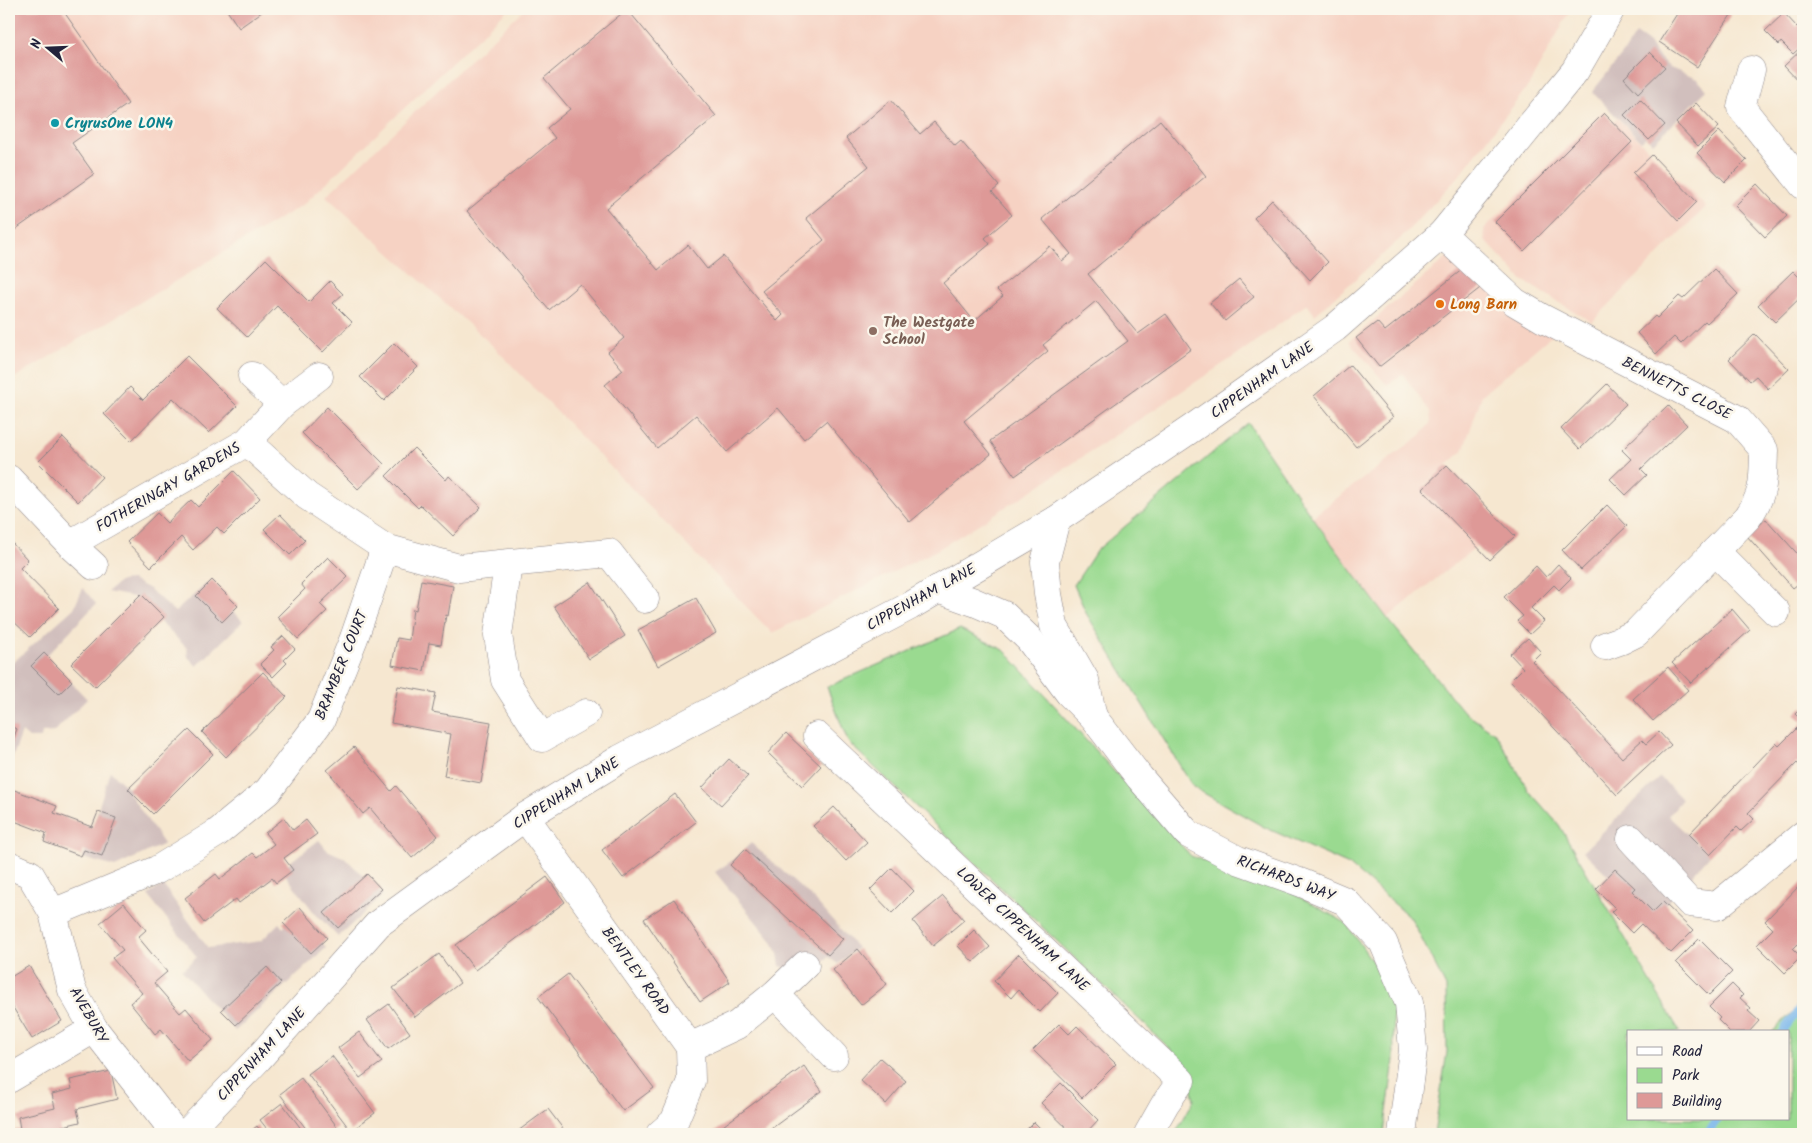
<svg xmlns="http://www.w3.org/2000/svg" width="1812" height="1143" viewBox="0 0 1812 1143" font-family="Kalam,sans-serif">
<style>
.built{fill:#f6d2c3}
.industrial{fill:#d1bfbd}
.green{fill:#9ada90;stroke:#5e7e66}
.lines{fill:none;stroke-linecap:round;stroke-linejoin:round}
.stream{stroke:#78b6eb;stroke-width:8}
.building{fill:#de9997}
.street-casing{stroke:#8c8486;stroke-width:29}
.secondary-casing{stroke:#8c8486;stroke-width:29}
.street{stroke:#fff;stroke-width:28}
.secondary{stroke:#fff;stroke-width:28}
.culture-dot{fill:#0f9aa8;stroke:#fbf7ec;stroke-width:2}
.food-dot{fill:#e8710a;stroke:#fbf7ec;stroke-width:2}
.education-dot{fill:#8d6e63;stroke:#fbf7ec;stroke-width:2}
.labels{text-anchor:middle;stroke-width:5;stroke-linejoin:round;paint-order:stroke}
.culture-label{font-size:15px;font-weight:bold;fill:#0d838f;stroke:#fbf7ec;text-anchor:start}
.food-label{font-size:15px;font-weight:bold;fill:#c56008;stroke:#fbf7ec;text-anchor:start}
.education-label{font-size:15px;font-weight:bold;fill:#785e54;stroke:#fbf7ec;text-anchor:start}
.street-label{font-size:15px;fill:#22223b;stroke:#fbf7ec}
</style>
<rect width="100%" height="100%" fill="#fbf7ec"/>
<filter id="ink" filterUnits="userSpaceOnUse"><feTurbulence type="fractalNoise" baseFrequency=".02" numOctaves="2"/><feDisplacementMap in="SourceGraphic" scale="10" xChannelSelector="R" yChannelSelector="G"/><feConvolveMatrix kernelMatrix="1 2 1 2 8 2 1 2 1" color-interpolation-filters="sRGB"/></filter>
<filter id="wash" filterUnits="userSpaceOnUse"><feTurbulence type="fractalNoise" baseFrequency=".0096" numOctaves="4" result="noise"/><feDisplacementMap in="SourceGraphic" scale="20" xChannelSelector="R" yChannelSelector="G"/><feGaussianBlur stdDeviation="1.12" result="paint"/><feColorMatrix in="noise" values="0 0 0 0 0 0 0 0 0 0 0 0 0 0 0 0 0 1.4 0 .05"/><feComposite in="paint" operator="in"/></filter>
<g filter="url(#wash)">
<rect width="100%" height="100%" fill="#f6e7d0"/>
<!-- built -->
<g class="built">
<path d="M9,9H508L304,204L9,381Z"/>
<path d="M524,9H1571L1529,85L1459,176L1400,239L1315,315L1307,304L1241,352L1025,495L937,550L772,633L493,346L326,196Z"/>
<path d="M1603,111L1613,122L1617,118L1706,207L1592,322L1522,280L1485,240L1484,229Z"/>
<path d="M1450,255L1552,335L1482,395L1463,451L1424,485L1477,546L1387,618L1312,517L1421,435L1431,422L1430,412L1403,374L1387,385L1349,341Z"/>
</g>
<!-- industrial -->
<g class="industrial">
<path d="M1636,34L1649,43L1655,53L1670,68L1697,79L1707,90L1653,143L1647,136L1641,141L1592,92L1625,51Z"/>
<path d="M132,580L149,589L175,612L206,584L243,621L197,666L188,657L187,648L134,597L107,592L121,581Z"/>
<path d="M83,588L96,604L46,656L87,699L54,732L42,733L41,738H29L22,732L9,767V666L74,608Z"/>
<path d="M110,771L131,791L129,793L164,844L115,867L83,858Z"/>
<path d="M1660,777L1682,799L1668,816L1710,855L1674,896L1642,924L1625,901L1602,881L1608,875L1583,851Z"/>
<path d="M319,840L327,850L345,858L383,895L338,937L322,920H320L281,869Z"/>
<path d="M751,843L814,899L857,948L838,964L828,957L809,974L780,966L778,953L771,940L715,872L733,860Z"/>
<path d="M163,885L208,948L261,941L279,923L283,928L297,913L326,948L235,1031L182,970L197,957L148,895Z"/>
</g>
<!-- green -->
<g class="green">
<path d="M1248,423L1312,517L1387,618L1464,712L1496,734L1529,791L1559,825L1680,1032H1628V1119H1788V1032H1772L1803,1002V1134H1434L1447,1052L1446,987L1411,918L1349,865L1264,827L1193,787L1086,613L1074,585L1097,550Z"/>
<path d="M960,629L1004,650L1191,856L1289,891L1346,923L1393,992L1394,1060L1384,1134H1175L1194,1100L1187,1065L848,742L827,687Z"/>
</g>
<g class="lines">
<!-- stream -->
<g class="stream">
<path d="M1782,1032L1800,1008H1803"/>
<path d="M1707,1134L1718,1119"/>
</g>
</g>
<g id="blocks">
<!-- building -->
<g class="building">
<path d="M9,9H62L128,104L72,143L94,174L9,234Z"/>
<path d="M226,9H266L239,28Z"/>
<path d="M627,9L716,116L606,208L658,270L688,245L707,269L723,256L777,321L783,315L762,291L824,240L806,218L869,166L846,138L891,100L920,134L934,122L955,146L961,141L999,186L992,192L1012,215L985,238L990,244L943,283L974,321L1003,296L997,290L1050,246L1062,261L1071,254L1042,219L1160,120L1206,176L1088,274L1138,334L1166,314L1191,349L1015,476L990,441L1128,341L1096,301L1043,345L1048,351L964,421L991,454L910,522L826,421L804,439L778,408L727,452L696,415L657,448L605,385L623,370L608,352L624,338L580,284L549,310L467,211L555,138L547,128L570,109L544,78Z"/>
<path d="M1680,9H1721L1731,15L1697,67L1659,42Z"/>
<path d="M1784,13L1797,27L1801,23L1803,25V45L1793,54L1781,42L1779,45L1765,31Z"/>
<path d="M1803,48V86L1784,66Z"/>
<path d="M1650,52L1665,67L1638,93L1624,78Z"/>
<path d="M1640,99L1665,125L1649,140L1624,115Z"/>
<path d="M1696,103L1719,127L1698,146L1676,123Z"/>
<path d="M1604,113L1632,142L1524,251L1495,222Z"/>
<path d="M1719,131L1747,160L1725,182L1697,153Z"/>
<path d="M1652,155L1697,202L1678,221L1633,173Z"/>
<path d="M1757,184L1787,216L1765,237L1735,206Z"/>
<path d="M1272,200L1328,262L1310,280L1254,218Z"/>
<path d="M266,259L309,302L330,281L343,294L333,303L352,322L323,352L277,306L247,337L217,308Z"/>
<path d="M1468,265L1484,285L1379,367L1356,338L1377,322L1385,331Z"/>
<path d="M1714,269L1738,294L1707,323L1705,321L1681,344L1674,337L1656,354L1637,333L1655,316L1657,318L1679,296L1683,299Z"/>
<path d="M1793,271L1803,281V295L1775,322L1758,305Z"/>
<path d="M1239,279L1254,297L1225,321L1210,303Z"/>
<path d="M1755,334L1789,369L1768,389L1756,376L1750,381L1729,359Z"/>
<path d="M394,343L418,367L384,401L360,377Z"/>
<path d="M187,356L237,406L209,433L173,398L131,441L104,414L130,387L143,400Z"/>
<path d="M1350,365L1393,417L1356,447L1314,396Z"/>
<path d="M1607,384L1626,404L1580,449L1561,429Z"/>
<path d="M1668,405L1687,425L1641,469L1647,475L1626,495L1610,479L1631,459L1622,450Z"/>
<path d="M327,407L384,464L358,489L302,433Z"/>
<path d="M63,437L102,477L78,502L38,462Z"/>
<path d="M414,448L446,480L449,476L481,507L453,536L421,505L418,508L386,476Z"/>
<path d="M1447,465L1515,536L1490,560L1422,489Z"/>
<path d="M234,471L260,498L224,534L217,527L193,550L181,537L151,567L127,542L157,513L167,523L191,500L198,507Z"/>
<path d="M1607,505L1627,526L1581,570L1562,550Z"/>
<path d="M280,514L305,540L290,555L264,529Z"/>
<path d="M1766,519L1803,560V580L1793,588L1747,536Z"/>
<path d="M9,540L28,560L20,568L59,608L30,637L9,617Z"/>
<path d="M328,557L348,577L320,604L327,611L298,639L277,617L305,589L301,584Z"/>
<path d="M1558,564L1571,578L1559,590L1554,585L1531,608L1544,621L1530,634L1517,621L1523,616L1504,597L1536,566L1546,577Z"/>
<path d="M212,580L238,606L222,622L196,596Z"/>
<path d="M421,580L453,586L448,616L446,615L441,645L429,643L424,671L392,665L397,638L409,640L413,609L416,610Z"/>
<path d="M590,582L625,636L589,659L554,606Z"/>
<path d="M141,594L164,617L95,687L71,664Z"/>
<path d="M696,598L716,633L658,666L638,630Z"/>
<path d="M1732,609L1750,630L1691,683L1672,663Z"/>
<path d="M283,636L295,649L284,660L287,663L273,677L260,664L274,650L271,647Z"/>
<path d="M1528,638L1541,652L1532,661L1622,758L1642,740L1646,744L1659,732L1671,745L1617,795L1510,681L1523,668L1510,654Z"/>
<path d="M44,653L72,681L59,694L31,666Z"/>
<path d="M1668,667L1688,690L1653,721L1633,699Z"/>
<path d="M263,672L287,697L226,757L202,732Z"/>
<path d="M398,686L436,693L432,712L491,722L481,783L444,776L451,734L391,723Z"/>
<path d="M1803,706V763L1800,766L1797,763L1748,813L1754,819L1741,831L1737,827L1710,855L1689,834L1776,743L1779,746L1803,722L1795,714Z"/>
<path d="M9,726L17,729L9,750Z"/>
<path d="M189,730L213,754L153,814L128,789Z"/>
<path d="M786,733L821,766L802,786L768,753Z"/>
<path d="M354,747L391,791L396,786L438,836L412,858L370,808L363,814L327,770Z"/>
<path d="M729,759L748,776L721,805L702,788Z"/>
<path d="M9,788L57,806L54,813L92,827L98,812L116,818L102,856L84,850L81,856L44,842L46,833L9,819Z"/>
<path d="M675,794L696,822L623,878L602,850Z"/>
<path d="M834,807L867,842L846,861L813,826Z"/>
<path d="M284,818L293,830L306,820L317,834L284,858L293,870L276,883L272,878L239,903L236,899L204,923L185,898L216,874L220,879L253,853L257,857L274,844L265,833Z"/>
<path d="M745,849L843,939L828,955L730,865Z"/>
<path d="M892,868L914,891L892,913L870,890Z"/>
<path d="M1615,869L1635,888L1632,891L1653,912L1663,902L1693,931L1671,953L1641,924L1632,933L1611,912L1615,908L1596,889Z"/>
<path d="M367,874L381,889L338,928L324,913Z"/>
<path d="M547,877L565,902L475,970L456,945Z"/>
<path d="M1803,882V939L1793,949L1801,957L1785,973L1757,945L1773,929L1765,921Z"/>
<path d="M943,896L964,920L933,946L913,921Z"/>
<path d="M674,899L730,982L700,1002L644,919Z"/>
<path d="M124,903L146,930L138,937L167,972L154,983L180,1013L186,1008L213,1040L188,1061L161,1029L155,1034L130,1003L142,993L112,958L123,950L100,923Z"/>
<path d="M300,907L327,938L311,953L283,923Z"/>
<path d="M974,930L990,947L973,962L958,946Z"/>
<path d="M1699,939L1732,972L1709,995L1676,962Z"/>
<path d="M858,949L887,984L861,1005L833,970Z"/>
<path d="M439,954L460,983L415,1017L393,988Z"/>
<path d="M1019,954L1058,993L1040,1012L1018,990L1011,998L994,981Z"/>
<path d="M29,966L62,1021L32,1039L9,1001V978Z"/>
<path d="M267,967L281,983L236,1025L221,1010Z"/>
<path d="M568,974L654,1088L623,1111L538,997Z"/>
<path d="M1732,984L1743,995L1740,998L1751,1008L1748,1011L1759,1021L1749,1032H1730L1718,1020L1720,1018L1709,1007Z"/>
<path d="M389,1004L410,1033L388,1049L367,1020Z"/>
<path d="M1059,1024L1069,1034L1077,1026L1116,1064L1082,1098L1033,1050Z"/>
<path d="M359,1032L382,1062L360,1078L338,1048Z"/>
<path d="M332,1056L375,1113L351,1131L308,1074Z"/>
<path d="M880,1058L906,1081L886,1104L860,1080Z"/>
<path d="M804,1066L822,1091L764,1134H712Z"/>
<path d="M111,1071L117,1099L77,1109L80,1122L59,1127L61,1134H9V1132L20,1129L18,1117L55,1108L52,1094L72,1089L70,1080Z"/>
<path d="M301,1078L338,1128L329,1134H310L280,1094Z"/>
<path d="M1061,1083L1098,1120L1085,1134H1073L1041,1103Z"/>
<path d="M282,1103L305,1134H271L260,1120Z"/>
<path d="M548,1109L567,1134H514Z"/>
<path d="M1034,1122L1046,1134H1022Z"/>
<path d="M257,1126L263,1134H247Z"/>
</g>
</g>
</g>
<g filter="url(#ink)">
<use href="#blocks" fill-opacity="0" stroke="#8c8486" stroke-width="1"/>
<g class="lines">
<!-- street casing -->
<g class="street-casing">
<g id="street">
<path d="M1751,70L1741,107L1803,185"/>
<path d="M1442,234L1515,302L1542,318L1737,419L1764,450C1763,480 1765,492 1748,517L1636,633L1622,640L1605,646"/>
<path d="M252,376L282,404"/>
<path d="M247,442L307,496L385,548L459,568L609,553L645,599"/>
<path d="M9,479L70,544L94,566"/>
<path d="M1056,520L1045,562L1048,594L1054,626L1085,680L1093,717"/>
<path d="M70,544L247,442L282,404L319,376"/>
<path d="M1715,551L1776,612"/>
<path d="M508,564L498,635L505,680L542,738L586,713"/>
<path d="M938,589L974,602L1004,615L1029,639L1069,693L1093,717L1140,778L1188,834L1238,860L1302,883L1345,901L1383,942L1409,1003L1413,1050L1402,1134"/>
<path d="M817,736L1181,1081L1165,1104L1148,1134"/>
<path d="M525,817L690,1047L691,1081L674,1122L660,1134"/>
<path d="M1631,839L1690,903L1717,906L1803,835"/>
<path d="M9,865L30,874L53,913L72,990L94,1029L176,1134"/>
<path d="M53,913L157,870L217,833L268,791L321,720L354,638L385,548"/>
<path d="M775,994L834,1056"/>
<path d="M690,1047L737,1025L775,994L805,965"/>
<path d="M9,1079L94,1029"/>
</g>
</g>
<!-- secondary casing -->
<g class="secondary-casing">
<path id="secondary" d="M186,1134L258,1059L378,924L525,817L620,759L910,606L1056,520L1191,429L1335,328L1442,234L1575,71L1611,9"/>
</g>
<!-- street -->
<use href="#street" class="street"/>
<!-- secondary -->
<use href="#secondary" class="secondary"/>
</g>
</g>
<!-- markers -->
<circle class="culture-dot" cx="55" cy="123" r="5"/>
<circle class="food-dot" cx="1440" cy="304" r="5"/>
<circle class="education-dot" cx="873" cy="331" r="5"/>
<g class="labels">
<!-- culture labels -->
<g class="culture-label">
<text x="65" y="128">CryrusOne LON4</text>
</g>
<!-- food labels -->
<g class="food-label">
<text x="1450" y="309">Long Barn</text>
</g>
<!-- education labels -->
<g class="education-label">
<text x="883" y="327">The Westgate<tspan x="883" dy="17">School</tspan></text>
</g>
<!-- street labels -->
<g class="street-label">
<text transform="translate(1262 380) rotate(-35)" y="5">CIPPENHAM LANE</text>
<text transform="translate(1677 388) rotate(27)" y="5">BENNETTS CLOSE</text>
<text transform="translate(168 487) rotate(-30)" y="5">FOTHERINGAY GARDENS</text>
<text transform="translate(921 597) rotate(-29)" y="5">CIPPENHAM LANE</text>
<text transform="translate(341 665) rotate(-68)" y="5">BRAMBER COURT</text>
<text transform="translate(566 793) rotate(-32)" y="5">CIPPENHAM LANE</text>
<text transform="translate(1286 878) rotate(21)" y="5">RICHARDS WAY</text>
<text transform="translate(1023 929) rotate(43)" y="5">LOWER CIPPENHAM LANE</text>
<text transform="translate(636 971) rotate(54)" y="5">BENTLEY ROAD</text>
<text transform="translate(89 1015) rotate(60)" y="5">AVEBURY</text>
<text transform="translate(261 1054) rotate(-47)" y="5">CIPPENHAM LANE</text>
</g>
</g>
<!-- margin -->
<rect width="1812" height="1143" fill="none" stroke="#fbf7ec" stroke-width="30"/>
<!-- legend -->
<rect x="1627" y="1030" width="162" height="90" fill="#fbf7ec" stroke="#a4a2a5"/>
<rect x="1637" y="1047" width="25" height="8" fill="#ffffff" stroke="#a4a2a5"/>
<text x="1672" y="1056" font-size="15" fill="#22223b">Road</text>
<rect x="1637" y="1068" width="25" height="15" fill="#9ada90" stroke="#a4a2a5"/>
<text x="1672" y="1080" font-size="15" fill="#22223b">Park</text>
<rect x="1637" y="1093" width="25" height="15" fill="#de9997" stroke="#a4a2a5"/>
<text x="1672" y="1106" font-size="15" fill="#22223b">Building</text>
<!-- north arrow -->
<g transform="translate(48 48) rotate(289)" stroke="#fbf7ec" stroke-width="4" paint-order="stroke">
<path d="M0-4L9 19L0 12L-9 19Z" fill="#22223b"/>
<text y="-8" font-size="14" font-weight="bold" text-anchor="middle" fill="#22223b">N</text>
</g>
</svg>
